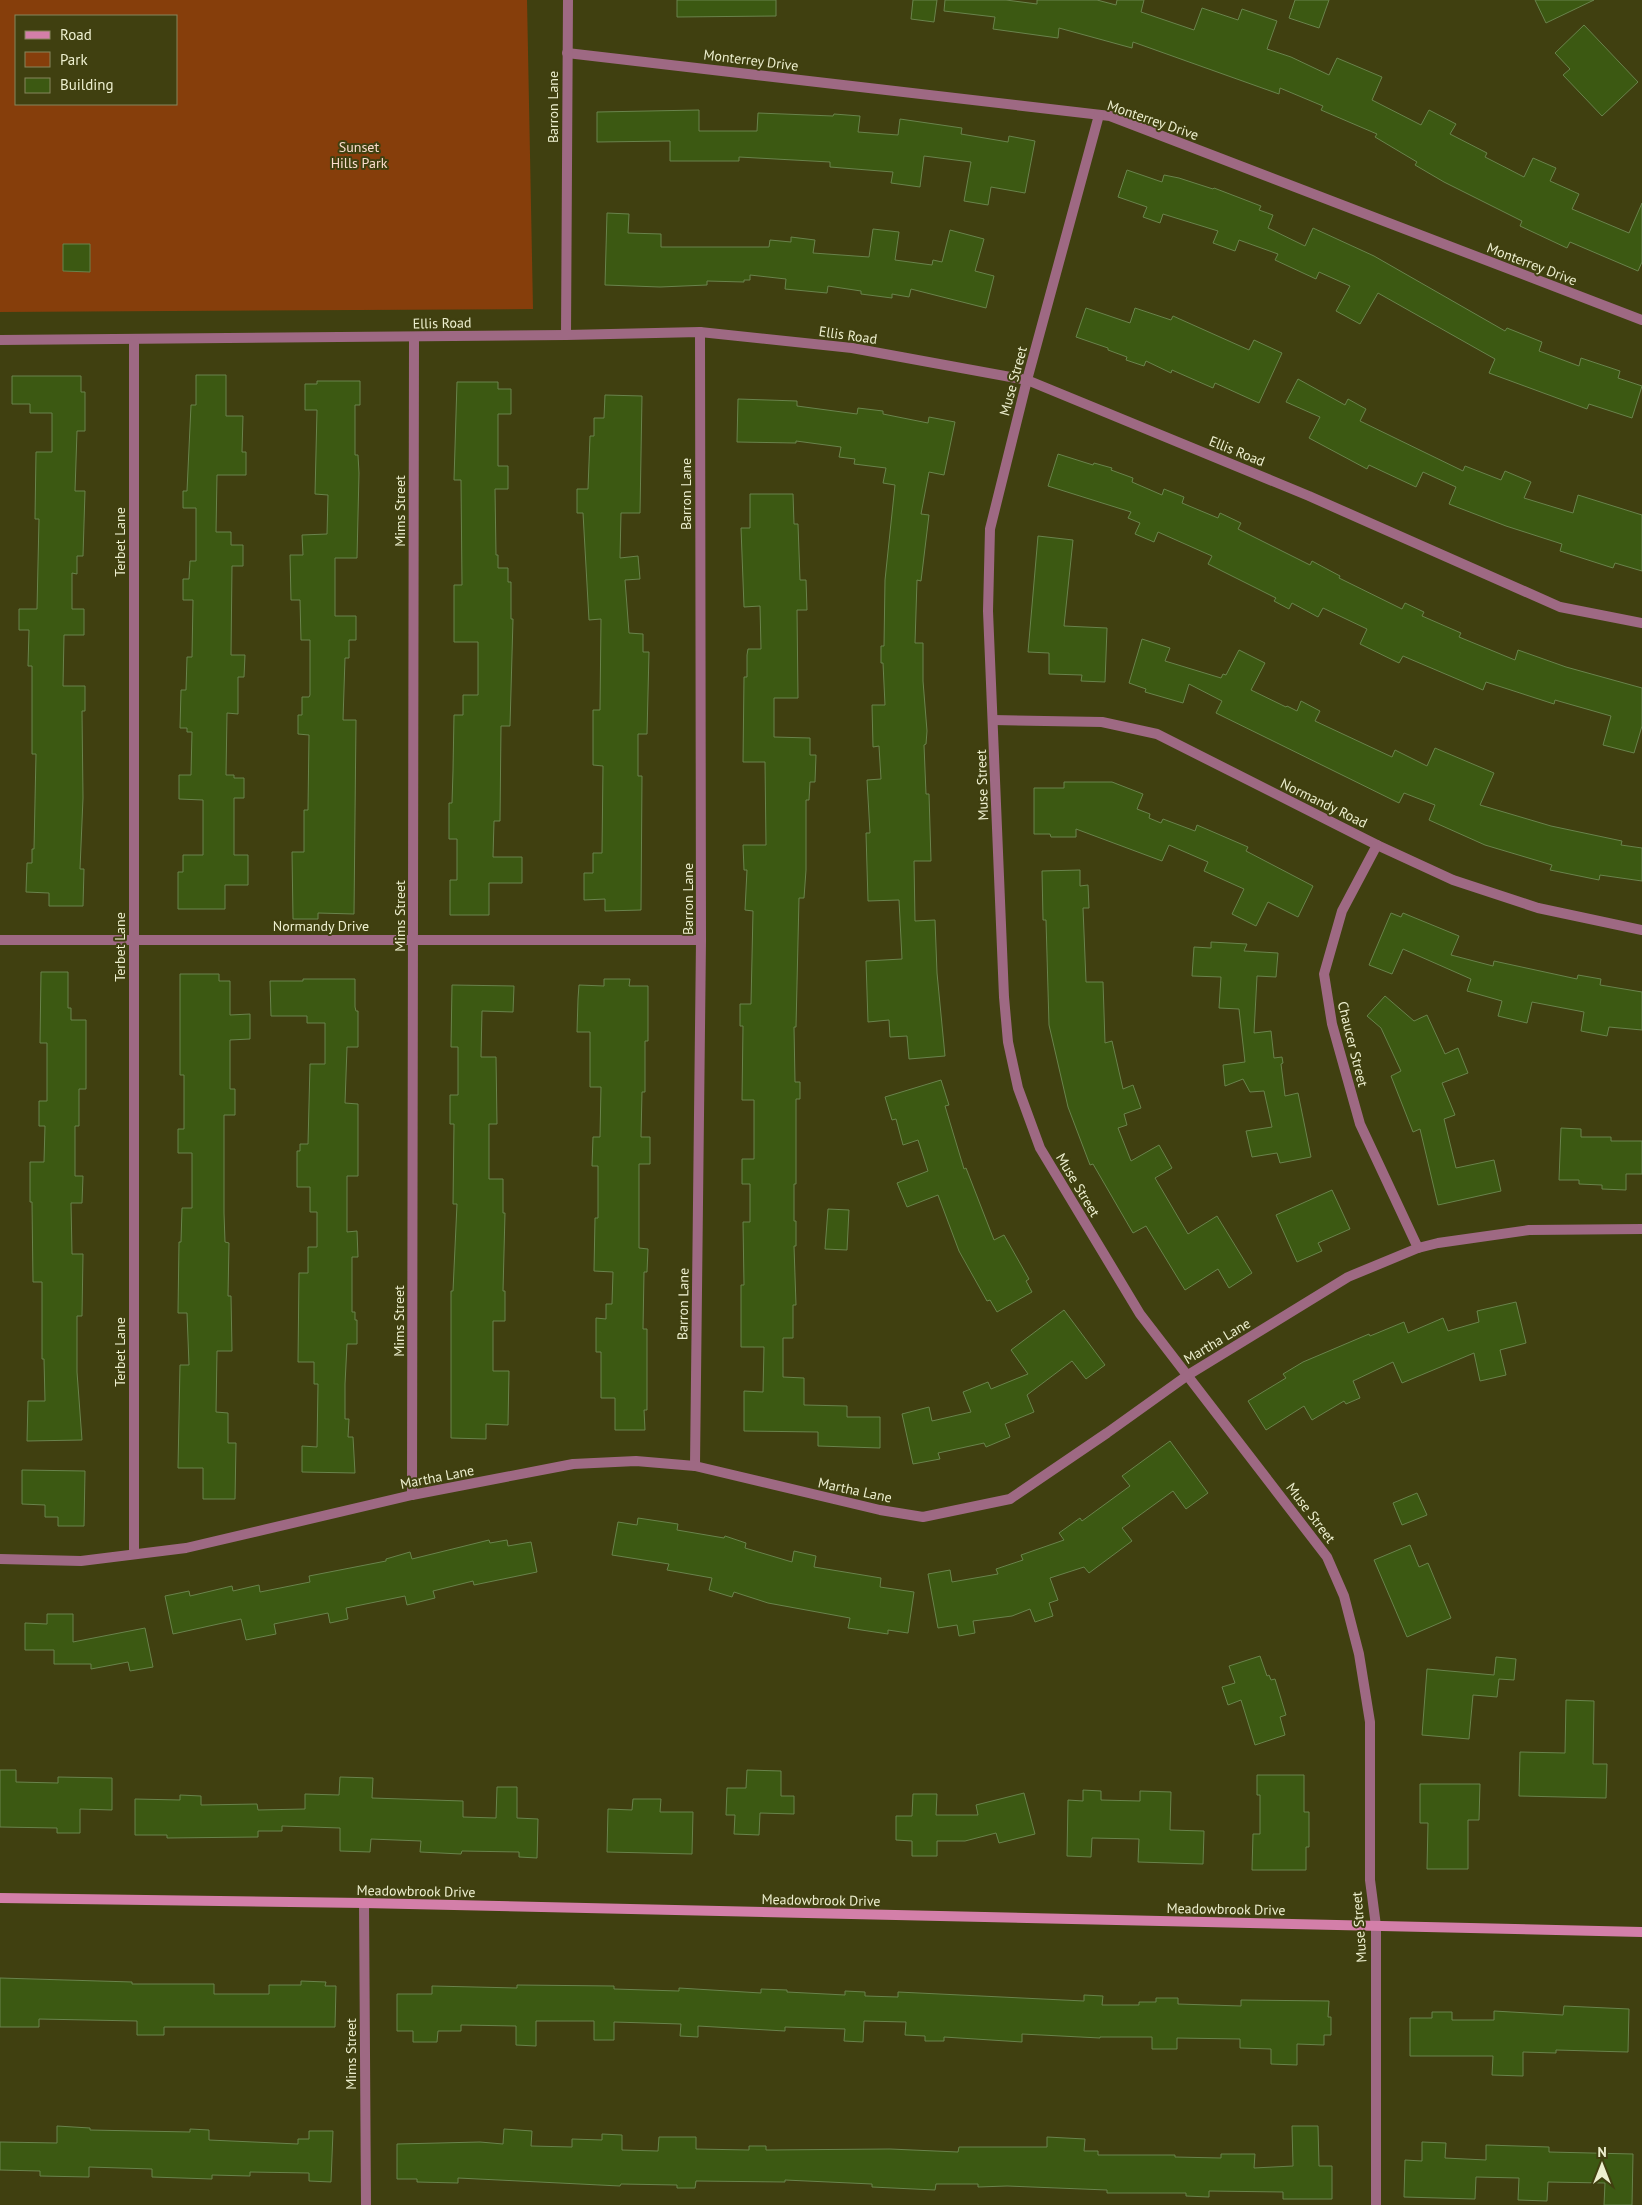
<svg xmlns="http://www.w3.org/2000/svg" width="1642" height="2205" viewBox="0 0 1642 2205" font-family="'PT Sans',sans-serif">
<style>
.green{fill:#863e0b;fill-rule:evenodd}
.building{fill:#3c5912;stroke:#69834c}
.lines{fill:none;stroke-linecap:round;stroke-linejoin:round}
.minor{stroke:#9e6983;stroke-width:10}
.secondary{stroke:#d37fa9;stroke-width:10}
.labels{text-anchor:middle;stroke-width:4;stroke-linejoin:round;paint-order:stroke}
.street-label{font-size:14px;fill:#edefcf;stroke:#404010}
.park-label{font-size:14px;fill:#fbddcd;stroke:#404010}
</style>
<rect width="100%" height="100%" fill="#404010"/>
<!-- green -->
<path class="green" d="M0,0H527L533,309L0,312ZM16,16H176V104H16Z"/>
<!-- building -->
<g class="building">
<path d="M677,0H776V16L677,17Z"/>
<path d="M913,0H937L934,22L911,19Z"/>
<path d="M945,0H1006L1037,4V0H1097L1116,5L1117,0H1144L1141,12L1194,30L1202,8L1238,20L1242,9L1277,21L1267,49L1291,57L1329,75L1337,58L1382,77L1372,100L1421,125L1429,110L1456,124L1450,134L1487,153L1485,157L1524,177L1533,158L1556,168L1550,181L1579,194L1572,209L1629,233L1642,203V262L1638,271L1570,242L1567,248L1520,226L1522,221L1444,182L1415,165L1417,162L1375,137L1377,134L1321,110L1323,106L1280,88L1279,94L1133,42L1132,48L1059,28L1058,38L993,29L995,17L944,11Z"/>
<path d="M1295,0H1329L1319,28L1289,18Z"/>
<path d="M1535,0H1594L1546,23Z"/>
<path d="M1584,25L1638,82L1602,116L1563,75L1570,69L1555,53Z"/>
<path d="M699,110V131H757L758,113L833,116L834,114L860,116L858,132L898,135L900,119L962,128L961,134L1008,142L1009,136L1035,141L1025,193L991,187L988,205L964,201L971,162L924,156L920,187L891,183L893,172L830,167V162L739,157V161H670V141L597,142V112Z"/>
<path d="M1127,170L1162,182L1164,175L1179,178L1213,189L1214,188L1261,206L1259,210L1273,215L1268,228L1305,246L1313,228L1374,256L1505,331L1507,328L1542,342L1539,351L1579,366L1581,358L1620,371L1618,378L1642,386L1632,418L1589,404L1587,409L1489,373L1495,359L1378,293L1360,324L1336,311L1350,286L1319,272L1316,279L1275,260L1278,254L1239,240L1235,251L1213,243L1218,231L1163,214L1160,223L1143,217L1147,207L1118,197Z"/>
<path d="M607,213L629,214L628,233L661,234V247H769L770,240L791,242V237L815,240L813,253L869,257L873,229L899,232L895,260L932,265L933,260L942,262L950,230L984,239L975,271L994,276L986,308L911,289L909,297L892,294V298L861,294V291L828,286L827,293L785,289L786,279L750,275V280H744V282L707,281V285L660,287L605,285Z"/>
<path d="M63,244H90V272L63,271Z"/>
<path d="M1086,308L1130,323L1135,308L1171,320L1173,316L1249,350L1254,340L1282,353L1259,403L1215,383L1213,388L1172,370L1171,373L1146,361L1144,366L1126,360L1127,357L1108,350V348L1076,337Z"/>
<path d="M196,375H226V416H243L242,452H246V475H217L216,532H231V545H243V566H232L231,655H245L244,677H238V714L227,713L226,775H234V778H244V798H234V855H248V885H225V909H178V872H183V855H203V800L179,799V775H191L192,732H187V728H180L181,690H186L187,657H192L193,600H183V579H189L190,561H196V508H183V491H187L191,405H196Z"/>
<path d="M12,376H81V392H85V431H77L75,491H85L83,556H77V574L72,573V609H84V635H64L63,686H85V711H82L83,798L80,869H84L83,906H49V893L26,892L27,863H32V849H34L36,754H32V666H28L29,630H19V609H37L39,519H35L36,452H52V413H30V404H12Z"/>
<path d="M1298,379L1345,405L1348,399L1366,409L1360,421L1463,471L1465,466L1501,480L1505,471L1531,482L1524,498L1573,513L1578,495L1642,515V571L1615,563L1613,568L1560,551L1562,544L1506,526L1449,504L1456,487L1423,472L1416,487L1369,465L1367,469L1309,438L1320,417L1286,402Z"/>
<path d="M317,381H360V405H355V455H358L359,473L357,558H335V616H356V640H349V658H345L343,720H356L354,914L318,913V919H293L292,852H304V810H308L309,735L298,734V715H302V697H309L310,695V640H301L300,600H291L290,555H303L302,535L327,534L328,495L315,494L317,410H305V384H317Z"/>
<path d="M457,382H498V389H511V414H498V466H508V489H495L496,555H498V568H508V582H511V619H513L510,726H501L500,821H494L493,857H522V883H489V915H450V880H457V839H449V803H452L453,771L454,715H463V695H478V642H454V585H462L461,480H454Z"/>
<path d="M605,395L642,396L640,513H621L620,558L638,556L640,579L625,580L629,633L643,634V652H649L647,734H638V776H642L641,910L605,911V899L584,900V873H593V853H602L603,766L593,765V710H600L601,619L589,620L583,513H577V489H588L590,436H594V418H604Z"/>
<path d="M738,399L797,401V406L857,414L858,408L883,411V414L928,423L929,417L955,422L944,475L929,472L921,514L929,515L921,581L917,580L915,643H923V681L927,731L926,744L924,745L926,794H929L931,861H914L915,921L935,920L937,973L945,1056L909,1059L907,1036L890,1037L889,1020L868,1022L866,961L902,959L899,900L868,901L866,833H870L867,780L881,779L879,746L873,747L872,705H885L883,663H881V646H884L885,580L895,485L883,483L886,468L854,464L855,459L839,457L841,447L796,441V443L737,442Z"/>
<path d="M1058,454L1093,465L1094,463L1112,468L1111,470L1133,478L1132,482L1162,495L1164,489L1184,497L1182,503L1218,518L1220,513L1241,523L1238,529L1310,565L1312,561L1340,576L1339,578L1402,609L1405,603L1424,612L1422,616L1461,633L1459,637L1515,660L1518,650L1566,667L1642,688V726L1634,753L1603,745L1611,716L1555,700L1554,704L1486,682L1483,690L1403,656L1399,663L1360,644L1367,629L1323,608L1318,617L1292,603L1289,609L1274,601L1276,598L1208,564L1212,556L1158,532L1154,542L1135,534L1140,523L1128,518L1131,512L1048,486Z"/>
<path d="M750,494H793L794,524H798L800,580H806L807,610H797L798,698H774V737L810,738V755H816L815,782H810L809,800H806V870L804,898H799L796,1027H794L795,1082H800V1099H796V1184H794V1221H796V1246H794L796,1305H793V1338H783V1377L804,1378V1405L847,1406V1417H880V1448L818,1446V1432L744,1431V1391L763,1392L764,1347H741V1285H744L743,1222H750V1184H742V1159H754V1100H742L743,1026H740V1004H751L753,911L745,910L747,870H744L743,845H766L765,762H743L744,677H747V655L748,649H761L760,606L744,607L741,528H750Z"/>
<path d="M1038,536L1073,540L1064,626L1107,628L1105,682L1081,681L1082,675L1049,674V653L1028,652Z"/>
<path d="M1142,639L1170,648L1165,661L1221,678L1223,674L1226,675L1239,650L1265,663L1251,690L1286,707L1287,706L1297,711L1301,701L1320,711L1315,721L1392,757L1395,750L1427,766L1435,748L1494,773L1480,805L1551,826L1622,841L1621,845L1642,848V881L1600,875L1599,880L1550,870L1552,865L1485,845L1429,820L1435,805L1404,793L1399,803L1269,739L1216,713L1222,701L1189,684L1183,703L1145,692L1146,689L1129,683Z"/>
<path d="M1064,782H1112L1143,794L1137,809L1150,814L1149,818L1161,823L1163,819L1195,831L1197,825L1248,847L1246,851L1313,886L1298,917L1268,902L1256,926L1232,914L1244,889L1204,871L1208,862L1169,845L1162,861L1076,829V837H1051L1050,834H1034V788H1064Z"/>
<path d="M1080,870V886L1088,885L1089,908H1083L1086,982H1103L1105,1043L1112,1041L1123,1089L1133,1085L1141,1108L1124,1114L1127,1125L1118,1128L1131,1161L1159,1145L1172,1168L1155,1178L1188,1234L1217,1216L1252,1273L1229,1288L1218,1269L1185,1290L1146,1226L1133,1233L1093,1164L1090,1165L1068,1107L1049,1025L1046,920H1043L1042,871Z"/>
<path d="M1391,913L1401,917L1403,913L1459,936L1451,955L1493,966L1494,961L1577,979L1578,975L1601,979L1600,985L1642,992V1030L1609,1027L1607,1036L1581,1031L1584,1012L1532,1002L1527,1023L1498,1016L1502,1001L1467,991L1471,979L1403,949L1392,974L1369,965Z"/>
<path d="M1211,942L1247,944L1244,951L1278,953L1276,977L1257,976L1254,1033L1271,1031L1274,1058L1282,1057L1283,1063L1281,1064L1285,1096L1298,1093L1311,1157L1280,1163L1277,1153L1252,1157L1246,1131L1272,1127L1264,1091L1250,1092L1243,1079L1225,1086L1223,1065L1245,1062L1239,1009L1219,1008L1221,977L1192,976L1194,947L1211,948Z"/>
<path d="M41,972H68V1008H71V1020H86V1089H79V1126H75V1176H83L82,1203H71L72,1254H83L82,1316H77V1372L82,1440L27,1441L28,1401H45L44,1359H42V1282H33L32,1202H30V1162H44L45,1126H39V1101H47V1043H40Z"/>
<path d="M180,974H219V981H230V1015L250,1014V1039L230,1040V1089H235V1115H224V1213L225,1242L229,1243L228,1296H231L232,1351H217L216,1412L228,1413V1443H236L235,1499H203V1468H178L180,1365H189L187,1313H178L179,1242H181L182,1208H192V1153H178V1129H184V1075H180Z"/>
<path d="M303,979H355V1007L356,1011H358V1047H347L345,1103L358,1104V1176H347V1232L357,1231L358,1257H352V1312H355V1320H357V1344H347L345,1384V1419H349L348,1437H353L355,1473L302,1472V1446L317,1447L318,1384H314V1362H298L299,1273H308V1247H317V1212H310V1187H297V1151H300V1144H308L310,1064H325V1023H307V1016H271L270,981H303Z"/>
<path d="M604,979H630L629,986H648V1041H645V1092H642L641,1137H650V1164H639V1248L648,1249L647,1272H644L643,1329H647V1410H644L645,1430H615V1398H601V1352H596V1318L606,1319V1304H612L613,1272L594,1271L595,1218H598V1166H592L593,1137H600L601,1087H590V1032H577L578,999L579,985L604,986Z"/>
<path d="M452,985L514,986L513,1012L482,1011L481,1057H496L497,1124H489V1179H503V1213H505L503,1291H505V1321H493V1371H509L508,1425L486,1424V1439L451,1438V1291H453L457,1204H453L454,1124H450V1095H458V1047H451Z"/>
<path d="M1385,996L1414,1021L1427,1015L1445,1054L1458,1048L1468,1073L1442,1083L1455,1115L1444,1119L1456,1168L1494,1160L1501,1191L1438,1205L1420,1129L1413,1132L1391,1076L1401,1071L1381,1028L1367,1016Z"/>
<path d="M941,1080L949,1105L945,1106L964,1169L966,1168L994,1240L1004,1235L1029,1279L1026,1281L1032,1292L997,1312L990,1300L987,1301L959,1251L938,1195L907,1207L897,1183L928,1171L918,1140L903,1145L896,1119L892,1120L885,1097Z"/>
<path d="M1561,1128L1581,1129V1137H1611V1141H1642V1174H1626V1190L1602,1189V1185L1579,1184V1180H1559Z"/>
<path d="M1332,1190L1350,1229L1318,1243L1322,1251L1297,1262L1276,1215Z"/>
<path d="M828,1209L849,1210L847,1250L825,1249Z"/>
<path d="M1516,1302L1526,1343L1500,1350L1506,1375L1480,1381L1474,1353L1402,1383L1393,1362L1353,1381L1360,1398L1346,1404L1344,1401L1312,1420L1304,1406L1266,1430L1248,1401L1286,1378L1283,1374L1303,1362L1369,1334L1370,1336L1404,1322L1408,1333L1443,1318L1448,1331L1479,1322L1477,1311Z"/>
<path d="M1064,1310L1105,1365L1086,1379L1072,1361L1027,1395L1034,1412L1005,1424L1010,1437L986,1447L984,1443L938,1453L940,1459L913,1464L902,1414L929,1407L932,1421L971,1412L963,1392L988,1382L991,1389L1028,1374L1011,1350Z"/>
<path d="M1170,1441L1208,1493L1186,1509L1173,1491L1122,1528L1132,1541L1089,1573L1084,1567L1050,1578L1058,1600L1049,1603L1053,1616L1035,1622L1030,1609L1012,1616L973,1621L975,1633L959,1636L957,1625L938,1628L928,1574L950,1570L952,1582L998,1574L996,1569L1023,1560L1021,1555L1064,1540L1059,1533L1080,1518L1082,1521L1130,1486L1122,1476Z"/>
<path d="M22,1470L85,1471L84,1526H58V1517H45V1505L22,1504Z"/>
<path d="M1417,1493L1427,1515L1402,1525L1393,1503Z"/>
<path d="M638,1518L678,1524L677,1530L724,1538L725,1536L746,1543L745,1548L792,1562L794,1551L816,1556L814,1567L881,1578L880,1587L914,1592L908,1633L888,1630V1634L848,1628L850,1618L768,1603L734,1592L732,1597L709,1590L712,1578L667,1570L669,1564L612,1555L618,1522L637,1525Z"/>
<path d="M489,1540L490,1543L507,1540L508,1546L531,1542L537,1572L474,1585L473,1581L433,1591L435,1598L407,1605L405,1596L346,1608L348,1619L330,1623L328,1613L274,1624L276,1634L246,1640L241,1619L173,1634L165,1596L189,1591L190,1596L232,1586L233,1591L259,1585L260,1592L310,1582L309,1576L386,1561V1559L410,1552L412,1559Z"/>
<path d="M1410,1545L1419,1567L1428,1563L1451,1618L1407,1637L1374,1560Z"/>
<path d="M47,1614H73V1642L145,1628L153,1667L130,1671L128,1662L91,1669V1664H54V1650H25V1623L47,1624Z"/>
<path d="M1260,1656L1267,1676L1269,1675L1271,1680L1275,1679L1286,1715L1280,1717L1285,1735L1255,1745L1241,1700L1228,1705L1222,1687L1235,1683L1229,1666Z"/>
<path d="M1496,1657L1516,1659L1514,1680L1499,1679L1497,1697L1473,1695L1469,1739L1422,1735L1427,1669L1494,1675Z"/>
<path d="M1566,1700L1594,1701L1593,1764H1607L1606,1798L1519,1796L1520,1752L1565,1753Z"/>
<path d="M0,1770H16V1782L58,1783V1777L112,1778V1810L80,1809V1833H57V1828L0,1827Z"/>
<path d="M747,1770L781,1771V1796H794V1814L760,1813L759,1835L734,1834L735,1815H726L727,1788H746Z"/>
<path d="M1257,1775H1304V1812H1309V1847H1306V1870H1252L1253,1834H1260V1795H1257Z"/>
<path d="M340,1777L373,1778L372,1798L463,1801V1817L496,1818L497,1787H517V1818L538,1819L537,1858L519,1857V1852L462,1851L461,1854L420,1852L421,1841L371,1839L370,1852L340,1851V1828L282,1826V1831H258V1837L167,1838V1835H135V1799L180,1800V1795L201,1796V1805L257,1804L258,1810L305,1809V1794L339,1795Z"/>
<path d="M1420,1784H1480L1479,1820H1468V1869H1427L1428,1823H1420Z"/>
<path d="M1083,1790L1101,1791V1800L1140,1801V1791L1171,1792L1170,1830L1204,1831L1203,1864L1138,1862L1139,1839L1092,1838L1091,1857L1067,1856L1068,1800L1083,1801Z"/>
<path d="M1024,1793L1035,1834L999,1843L996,1833L965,1841H937V1856H912V1841L896,1840V1816H912L913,1794H937L936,1815H978L976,1805Z"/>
<path d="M633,1799H661L660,1812H693L692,1854L607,1852L608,1809L632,1810Z"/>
<path d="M0,1978L132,1982V1984H214V1994H269V1985H301V1981L326,1982L325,1986H336L335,2027H164V2035H137V2021L39,2019V2027H0Z"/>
<path d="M517,1985L614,1986V1989L679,1991V1988L761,1993V1989L787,1990V1992L845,1995V1991L865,1992V1996L898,1997V1992L1084,2001V1995L1103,1996L1102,2005H1139V2002H1156V1998H1178V2004L1241,2006V2000L1329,2001L1328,2017H1331V2035H1324V2045L1297,2044V2065L1271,2064V2049L1240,2048V2039L1177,2038V2049H1152V2037H1100V2038L1022,2034V2042L944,2037V2041H925V2036L905,2035L906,2022L864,2021L863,2042L844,2041L845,2029L785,2027V2031L698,2026V2037L680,2036L681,2024L614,2022V2040H594V2021H536V2046L516,2045V2026L461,2025V2031H438L437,2042H413V2031H397V1994H432V1986L517,1988Z"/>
<path d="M1564,2006L1629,2009L1628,2052L1556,2050V2053L1523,2052V2076L1492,2075L1493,2056H1410V2018H1432V2012H1452V2020H1494V2011L1563,2015Z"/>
<path d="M57,2126L90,2128V2130L190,2132V2129L209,2130V2140L298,2144V2139H309V2131H333L331,2182L309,2181V2173L250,2172V2176L212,2175V2179L152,2177V2169L89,2167V2177L40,2176V2171L0,2170V2142L57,2143Z"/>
<path d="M1292,2126H1318L1319,2166H1332V2199H1283V2192L1209,2191V2197L1186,2196V2193H1107V2190L1007,2186L978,2187V2184H936L935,2190L872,2187V2184L785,2180V2182L696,2181L695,2188H677V2185L621,2184L620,2186L458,2178V2183L417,2182V2179H397V2144L480,2142L503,2144L504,2129L532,2131L531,2146L572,2147V2139L602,2140V2134L622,2135V2150L658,2151L659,2137H696V2149L749,2150V2146H766V2150L890,2149L958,2152L959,2147H1047V2137L1085,2139L1084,2151H1098V2155H1175V2157L1221,2158V2154H1255L1254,2168L1293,2166Z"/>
<path d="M1422,2142L1446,2143L1445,2158L1486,2160V2145L1549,2147V2152L1633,2154L1632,2205H1604L1605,2183L1548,2182L1547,2201L1518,2200L1519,2178L1476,2177L1475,2199L1404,2197L1405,2160L1422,2161Z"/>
</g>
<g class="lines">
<!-- minor -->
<g class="minor">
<path d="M567,53L1110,116L1642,320"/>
<path d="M1099,115L1027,380L990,529L988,611L1004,997L1008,1042L1018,1088L1040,1148L1140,1314L1327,1557L1344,1596L1359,1654L1370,1722V1880L1376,1926V2205"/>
<path d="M566,335L568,0"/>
<path d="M0,340L566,335L700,332L852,348L1027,380L1309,496L1560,607L1642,623"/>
<path d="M993,720L1102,722L1157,734L1377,845L1453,880L1538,908L1642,930"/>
<path d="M1377,845L1342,911L1324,974L1332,1024L1360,1124L1418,1248"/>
<path d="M0,940H701"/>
<path d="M695,1466L701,940L700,332"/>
<path d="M412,1495L414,337"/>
<path d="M134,1554V340"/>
<path d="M0,1559L81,1561L186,1548L412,1495L573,1464L636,1461L695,1466L880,1510L923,1517L1010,1499L1107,1433L1188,1375L1348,1277L1418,1248L1438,1243L1529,1230L1642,1229"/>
<path d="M364,1903L366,2205"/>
</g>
<!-- secondary -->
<path class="secondary" d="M0,1898L364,1903L1642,1932"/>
</g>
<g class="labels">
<!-- street labels -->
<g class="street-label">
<text transform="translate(751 60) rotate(7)" y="5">Monterrey Drive</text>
<text transform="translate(553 107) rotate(-90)" y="5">Barron Lane</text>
<text transform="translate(1153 120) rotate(19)" y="5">Monterrey Drive</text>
<text transform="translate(1532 264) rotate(21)" y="5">Monterrey Drive</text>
<text transform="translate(442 323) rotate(-1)" y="5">Ellis Road</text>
<text transform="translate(848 335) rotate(8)" y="5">Ellis Road</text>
<text transform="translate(1013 381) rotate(-75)" y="5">Muse Street</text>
<text transform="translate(1237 451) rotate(22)" y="5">Ellis Road</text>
<text transform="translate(686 494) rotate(-90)" y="5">Barron Lane</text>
<text transform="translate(400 511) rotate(-90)" y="5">Mims Street</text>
<text transform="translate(120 542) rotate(-90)" y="5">Terbet Lane</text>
<text transform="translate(982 785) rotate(-92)" y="5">Muse Street</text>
<text transform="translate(1324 803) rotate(26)" y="5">Normandy Road</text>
<text transform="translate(688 899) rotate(-90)" y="5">Barron Lane</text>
<text transform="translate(400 916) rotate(-90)" y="5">Mims Street</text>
<text x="321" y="931">Normandy Drive</text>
<text transform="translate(120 947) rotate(-90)" y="5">Terbet Lane</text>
<text transform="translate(1353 1044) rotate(76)" y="5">Chaucer Street</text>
<text transform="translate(1078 1185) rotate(59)" y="5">Muse Street</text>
<text transform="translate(683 1304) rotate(-89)" y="5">Barron Lane</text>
<text transform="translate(399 1321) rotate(-90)" y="5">Mims Street</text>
<text transform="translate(1217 1341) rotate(-31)" y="5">Martha Lane</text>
<text transform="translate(120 1352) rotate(-90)" y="5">Terbet Lane</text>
<text transform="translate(437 1477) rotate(-11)" y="5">Martha Lane</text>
<text transform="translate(855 1490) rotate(12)" y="5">Martha Lane</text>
<text transform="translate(1311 1513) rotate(53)" y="5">Muse Street</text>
<text transform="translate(416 1891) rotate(1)" y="5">Meadowbrook Drive</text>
<text transform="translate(821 1900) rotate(1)" y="5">Meadowbrook Drive</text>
<text transform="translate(1226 1909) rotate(1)" y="5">Meadowbrook Drive</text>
<text transform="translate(1359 1927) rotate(-94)" y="5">Muse Street</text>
<text transform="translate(351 2054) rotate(-90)" y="5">Mims Street</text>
</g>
<!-- park labels -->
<g class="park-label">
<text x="359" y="152">Sunset<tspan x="359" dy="16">Hills Park</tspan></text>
</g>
</g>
<!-- legend -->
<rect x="15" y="15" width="162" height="90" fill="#404010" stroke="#85865c"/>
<rect x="25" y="31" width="25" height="8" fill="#d37fa9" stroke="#85865c"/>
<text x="60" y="40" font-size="15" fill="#edefcf">Road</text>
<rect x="25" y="52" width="25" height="15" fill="#863e0b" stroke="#85865c"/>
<text x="60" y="65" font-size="15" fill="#edefcf">Park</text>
<rect x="25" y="78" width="25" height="15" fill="#3c5912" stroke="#85865c"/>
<text x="60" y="90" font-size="15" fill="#edefcf">Building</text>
<!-- north arrow -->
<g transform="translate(1602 2165)" stroke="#404010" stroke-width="4" paint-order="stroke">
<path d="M0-4L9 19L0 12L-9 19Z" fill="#edefcf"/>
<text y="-8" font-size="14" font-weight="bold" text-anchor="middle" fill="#edefcf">N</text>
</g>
</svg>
